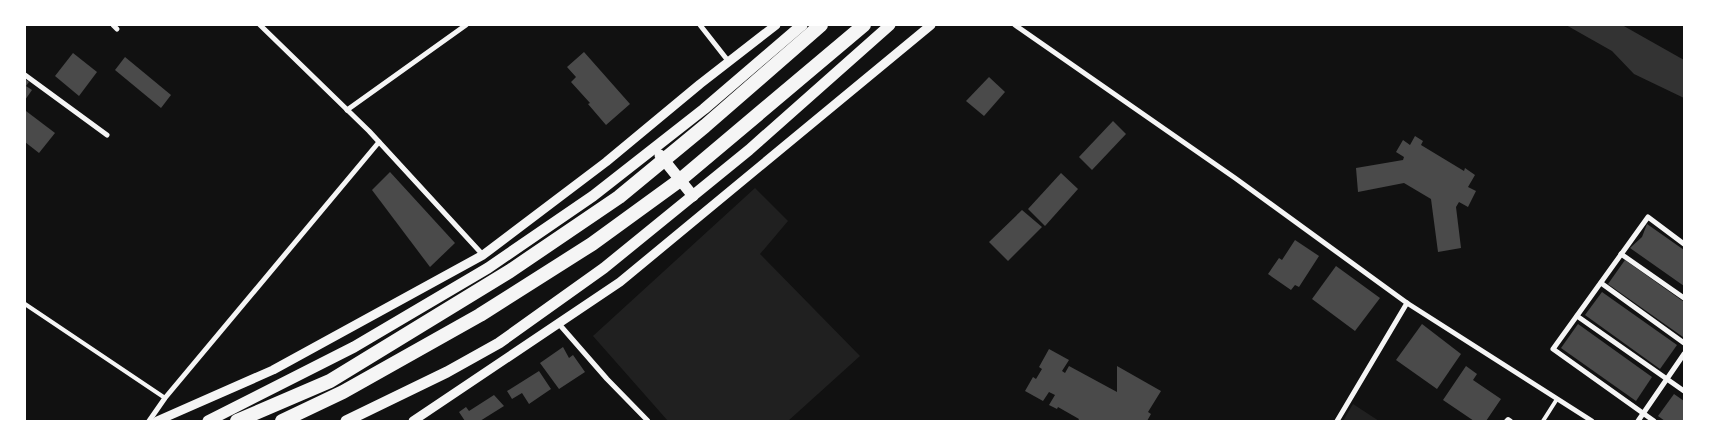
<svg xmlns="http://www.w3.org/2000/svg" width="1709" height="446" viewBox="0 0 1709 446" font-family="'Work Sans',sans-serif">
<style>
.green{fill:#202020}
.water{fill:#333}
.building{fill:#4a4a4a}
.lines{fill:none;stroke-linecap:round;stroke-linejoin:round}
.service{stroke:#f5f5f5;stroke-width:4}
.minor{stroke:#f5f5f5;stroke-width:5}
.tertiary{stroke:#f5f5f5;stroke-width:9}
.primary{stroke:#f5f5f5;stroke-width:11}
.motorway{stroke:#f5f5f5;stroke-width:14}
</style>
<rect width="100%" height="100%" fill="#111"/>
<!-- green -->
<g class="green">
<path d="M755,188L788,221L760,254L860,356L788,421H668L593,336Z"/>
<path d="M1353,404L1379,421H1343Z"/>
</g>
<!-- water -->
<path class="water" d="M1566,25H1622L1684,60V98L1634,74L1612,51Z"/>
<!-- building -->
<g class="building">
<path d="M584,52L630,104L606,125L588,104L590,103L571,82L576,77L567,67Z"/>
<path d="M73,53L97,72L79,96L55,76Z"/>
<path d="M125,57L171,95L161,108L115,70Z"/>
<path d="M989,77L1005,92L984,116L966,101Z"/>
<path d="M25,79L29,82L26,86L32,90L25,100Z"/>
<path d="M26,111L55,133L39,153L25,142Z"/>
<path d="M1113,121L1126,134L1092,170L1079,157Z"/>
<path d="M1415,136L1423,141L1421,145L1464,171L1465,168L1475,175L1468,187L1476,191L1468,207L1459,202L1456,207L1461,248L1438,252L1431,199L1404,183L1358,192L1356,168L1403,160L1404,157L1396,152L1403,140L1410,145Z"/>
<path d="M390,172L455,243L430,267L372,190Z"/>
<path d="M1061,173L1078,189L1045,226L1028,209Z"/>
<path d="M1022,210L1042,227L1008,261L989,242Z"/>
<path d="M1647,224L1684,250V286L1630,248L1642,237Z"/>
<path d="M1295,240L1319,256L1299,287L1295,285L1291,290L1268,274L1279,258L1282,260Z"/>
<path d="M1625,260L1684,302L1683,337L1608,284Z"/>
<path d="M1336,266L1380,298L1355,331L1312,299Z"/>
<path d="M1602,292L1677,345L1660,369L1585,315Z"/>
<path d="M1422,324L1461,354L1437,389L1396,360Z"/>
<path d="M1578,324L1652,377L1636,401L1561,348Z"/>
<path d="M563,347L569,358L573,355L585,372L559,389L540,363Z"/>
<path d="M1049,349L1069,360L1062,371L1065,373L1069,366L1117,392V366L1161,391L1148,412L1151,414L1147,421H1078L1079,419L1058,407L1057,409L1049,405L1055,395L1049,392L1043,401L1025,391L1033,377L1036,379L1042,369L1039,367Z"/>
<path d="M1466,366L1477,374L1473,380L1501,399L1486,421H1474L1443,400Z"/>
<path d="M539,371L551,389L529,404L522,393L512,399L507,391Z"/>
<path d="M1674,394L1684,401V421H1665L1658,416Z"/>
<path d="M494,395L504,406L480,421H465L459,412L466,407L469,411Z"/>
</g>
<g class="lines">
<!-- service -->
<g class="service">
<path d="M25,304L165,398"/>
<path d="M1506,421L1508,419L1511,421"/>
<path d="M1543,421L1557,399"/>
</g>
<!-- minor -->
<g class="minor">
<path d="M113,25L117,29"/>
<path d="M260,25L369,131L483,255"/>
<path d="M700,25L729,62"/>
<path d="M1015,25L1235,178L1407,303L1592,421"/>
<path d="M25,75L107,135"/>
<path d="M347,110L466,25"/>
<path d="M1621,254L1684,298"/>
<path d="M1601,283L1684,343"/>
<path d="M1577,316L1684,391"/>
<path d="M559,324L607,379L648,421"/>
<path d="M149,421L165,398L379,142"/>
<path d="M1337,421L1407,303"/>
<path d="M1638,421L1684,354"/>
<path d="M1654,421L1553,349L1648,217L1684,244"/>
</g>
<!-- tertiary -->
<g class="tertiary">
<path d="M157,421L273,370L483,255L606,162L700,84L776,25"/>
<path d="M413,421L620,282L931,25"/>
</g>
<!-- primary -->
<g class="primary">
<path d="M660,155L693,196"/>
<path d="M208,421L354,347L488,268L593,196L704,109L802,25"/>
<path d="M346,421L447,372L499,343L604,268L749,150L890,25"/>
</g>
<!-- motorway -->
<g class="motorway">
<path d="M237,421L330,381L510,271L619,197L705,126L821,25"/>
<path d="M282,421L343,392L480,315L592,244L680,180L864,25"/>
</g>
</g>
<!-- border -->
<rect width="1709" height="446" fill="none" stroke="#ffffff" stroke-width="52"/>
</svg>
